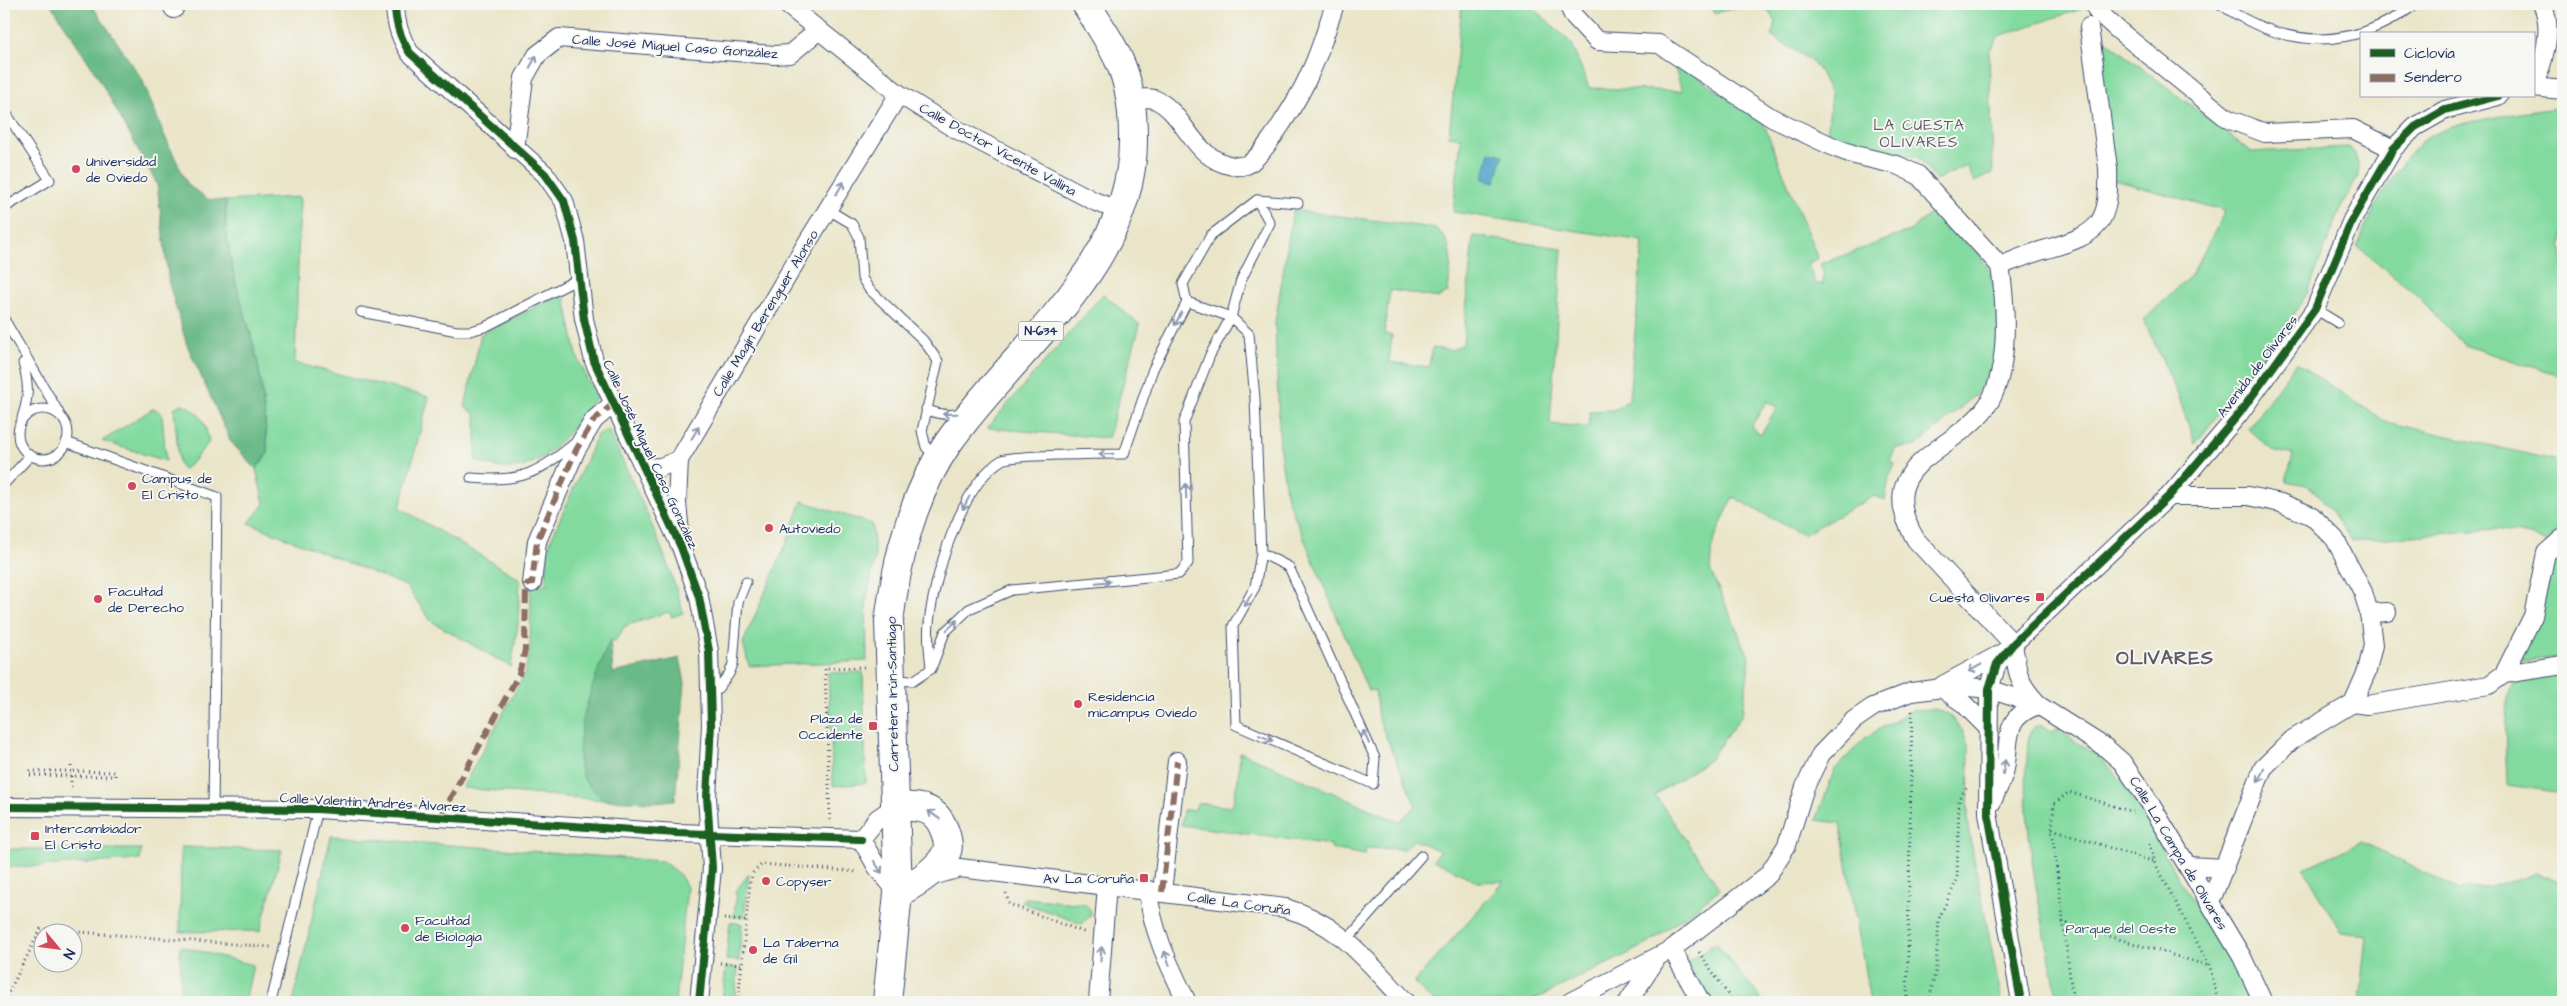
<svg xmlns="http://www.w3.org/2000/svg" width="2567" height="1006" viewBox="0 0 2567 1006" font-family="'Architects Daughter',sans-serif">
<style>
.green{fill:#82da9f;stroke:#4e847e;fill-rule:evenodd}
.forest{fill:#69ba86;stroke:#427472}
.water{fill:#51a3cc;stroke:#366995}
.lines{fill:none;stroke-linecap:round;stroke-linejoin:round}
.lane-casing{stroke:#3a4a6e;stroke-width:11}
.street-casing{stroke:#3a4a6e;stroke-width:20}
.highway-casing{stroke:#3a4a6e;stroke-width:30}
.path{stroke:#3a4a6e;stroke-width:3;stroke-dasharray:1 4;stroke-linecap:butt}
.lane{stroke:#fff;stroke-width:9}
.street{stroke:#fff;stroke-width:18}
.highway{stroke:#fff;stroke-width:28}
.quiet{stroke:#8d6e63;stroke-width:6;stroke-dasharray:12 6;stroke-linecap:butt}
.cycleway-casing{stroke:#f6f6f2;stroke-width:11}
.cycleway{stroke:#1b5e20;stroke-width:8}
.oneway{stroke:#8d97ae}
.poi-dot{fill:#d1495b;stroke:#f6f6f2;stroke-width:2}
.labels{text-anchor:middle;stroke-width:4;stroke-linejoin:round;paint-order:stroke}
.shield{fill:#f6f6f2;stroke:#5d6b8a;stroke-width:1}
.shield-label{font-size:12px;font-weight:bold;fill:#1b2f5e}
.street-label{font-size:14px;fill:#1b2f5e;stroke:#f6f6f2}
.poi-label{font-size:14px;fill:#1b2f5e;stroke:#f6f6f2;text-anchor:start}
.park-label{font-size:14px;fill:#355a6e;stroke:#f6f6f2}
.neighbourhood-label{font-size:15px;letter-spacing:1px;fill:#605b67;stroke:#f6f6f2}
.district-label{font-size:19px;font-weight:bold;letter-spacing:1px;fill:#605b67;stroke:#f6f6f2}
</style>
<rect width="100%" height="100%" fill="#f6f6f2"/>
<filter id="ink" filterUnits="userSpaceOnUse"><feTurbulence type="fractalNoise" baseFrequency=".02" numOctaves="2"/><feDisplacementMap in="SourceGraphic" scale="10" xChannelSelector="R" yChannelSelector="G"/><feConvolveMatrix kernelMatrix="1 2 1 2 8 2 1 2 1" color-interpolation-filters="sRGB"/></filter>
<filter id="wash" filterUnits="userSpaceOnUse"><feTurbulence type="fractalNoise" baseFrequency=".0096" numOctaves="4" result="noise"/><feDisplacementMap in="SourceGraphic" scale="20" xChannelSelector="R" yChannelSelector="G"/><feGaussianBlur stdDeviation="1.12" result="paint"/><feColorMatrix in="noise" values="0 0 0 0 0 0 0 0 0 0 0 0 0 0 0 0 0 1.4 0 .05"/><feComposite in="paint" operator="in"/></filter>
<g filter="url(#wash)">
<rect width="100%" height="100%" fill="#eae5c8"/>
<!-- green -->
<g class="green">
<path d="M1462,4H1541L1534,8L1572,44L1589,88L1682,91L1672,59L1763,122L1818,259L1808,263L1815,284H1823L1824,274L1820,264L1910,231L1940,205L1960,233L1958,237L1979,253L1991,274L1998,301L1997,340L1994,360L1983,385L1973,397L1916,446L1896,448L1890,460L1895,465L1889,477L1885,500L1874,496L1803,535L1733,497L1713,542L1711,572L1750,659L1742,715L1709,760L1655,795L1720,889L1648,944L1529,1002H1433L1414,982L1504,881L1478,882L1433,860L1440,851L1414,840L1405,849L1366,848L1365,855L1332,849L1331,845L1181,825L1183,810H1195L1197,803L1232,807L1238,779L1240,752L1399,822L1416,806L1378,718L1375,690L1368,691L1287,498L1280,451L1275,323L1293,210L1434,228C1457,242 1450,269 1448,292L1439,298L1390,290L1384,334L1392,335L1389,362L1429,367L1432,348L1452,350L1463,344L1473,236L1562,248L1550,424L1588,427L1590,411L1614,410L1629,400L1643,241L1453,212L1461,138L1449,136ZM1767,401L1777,407L1761,434L1751,427Z"/>
<path d="M1711,4H2084V8L1999,36L1989,51L1993,173L1974,182L1967,166L1936,180L1918,157L1867,151L1827,138L1831,94L1820,72L1813,62L1771,36L1776,22L1765,7L1744,6L1714,13Z"/>
<path d="M2089,27L2251,152L2349,147L2355,154L2359,167L2358,176L2342,205L2307,294L2271,347L2195,444L2178,395L2144,320L2192,274L2225,211L2108,178Z"/>
<path d="M2563,107V241L2561,247L2563,248V377L2464,345L2416,294L2357,246C2369,215 2401,153 2430,136C2457,120 2530,112 2563,107Z"/>
<path d="M300,197L295,363L429,397L400,508L520,579L518,625L511,667L431,621L406,586L249,523L264,504L256,469L268,453C264,417 263,378 253,343C240,294 223,253 226,201Z"/>
<path d="M564,293L577,356L596,398C572,427 546,473 502,468C494,467 484,463 476,461V415L465,407L481,334Z"/>
<path d="M1103,294L1140,325L1108,438L987,428Z"/>
<path d="M2296,363L2386,422L2563,462V529L2546,543L2530,535L2496,529L2352,541L2320,496L2306,485L2286,481L2293,455L2272,450L2248,429Z"/>
<path d="M182,404C201,411 205,423 209,442L189,466L183,469L179,463L174,408Z"/>
<path d="M154,408L162,414L166,461L102,441Z"/>
<path d="M608,430C636,490 666,549 683,613L672,617L669,612L625,626L615,641L610,640L596,792L603,800L462,788L524,675L530,649L531,585L546,584L548,548L552,537L597,435Z"/>
<path d="M802,501L872,524L875,557L866,603L867,661L749,666L743,643L788,540Z"/>
<path d="M2563,546V657L2516,662L2550,565Z"/>
<path d="M863,672L866,783L833,786L828,673Z"/>
<path d="M2563,673V793L2507,785C2507,765 2499,686 2521,678C2533,673 2550,674 2563,673Z"/>
<path d="M1935,709L1952,717L1962,730L1969,748L1968,828L2002,1002H1870L1840,823L1816,820L1835,769L1866,737L1912,710Z"/>
<path d="M2042,725L2053,732L2057,729L2102,759L2126,785L2183,886L2221,942L2253,1002H2058C2044,923 2022,841 2027,760C2028,747 2026,738 2034,727Z"/>
<path d="M331,836L662,861L680,875L687,887L675,1002H293Z"/>
<path d="M2362,842L2459,890L2503,884L2536,872L2563,884V1002H2360L2367,935L2341,932L2304,868Z"/>
<path d="M181,847L282,850L260,931L180,932Z"/>
<path d="M4,849H141L140,860L4,868Z"/>
<path d="M749,874L744,917H731L734,913L737,894L734,893Z"/>
<path d="M1026,898L1085,904L1090,909L1091,915L1082,924L1024,903L1022,901Z"/>
<path d="M730,922L742,924L739,961L726,960Z"/>
<path d="M1716,943L1764,1002H1709L1687,962Z"/>
<path d="M180,946L253,965L245,1002H181Z"/>
<path d="M726,967L738,968L735,1002H722Z"/>
</g>
<!-- forest -->
<g class="forest">
<path d="M51,4H91L142,79L165,137L188,185L207,199L226,201C223,254 240,294 253,343C263,378 264,417 268,453L256,469L231,442L187,345L169,284L157,184L97,75Z"/>
<path d="M610,640L613,673L680,658L685,683L675,800L653,802L603,800C597,793 586,785 583,777C569,743 596,673 610,640Z"/>
</g>
<!-- water -->
<path class="water" d="M1490,152L1503,155L1495,182L1483,179Z"/>
</g>
<g filter="url(#ink)">
<g class="lines">
<!-- lane casing -->
<g class="lane-casing">
<g id="lane">
<path d="M2220,4C2285,49 2351,52 2416,4"/>
<path d="M4,110L50,180L4,208"/>
<path d="M827,209L852,224L859,237L862,278L869,289L923,340L938,361L922,431L926,447L936,457"/>
<path d="M1187,302L1183,284L1211,235L1257,200L1298,203"/>
<path d="M2315,309L2338,323"/>
<path d="M361,312L457,331H470L485,327L578,279"/>
<path d="M4,319L59,413"/>
<circle cx="43" cy="434" r="25"/>
<path d="M926,409C938,415 949,416 963,413"/>
<path d="M22,418C29,397 29,384 23,363"/>
<path d="M66,442L217,497L213,809"/>
<path d="M471,478C522,483 537,473 575,443"/>
<path d="M4,484L30,456"/>
<path d="M931,669C930,654 927,638 929,623C934,577 961,484 1002,460C1010,455 1106,454 1124,454L1153,369L1187,302L1231,317L1249,334L1255,399L1261,553L1255,587L1233,626L1236,725L1373,784L1375,758L1289,567L1261,553"/>
<path d="M894,680L913,681L931,669L945,632L969,609L1012,590L1179,574L1188,563L1184,422L1210,355L1231,317L1241,280L1270,223L1257,200"/>
<path d="M712,696L729,674L733,664L738,602L746,582"/>
<path d="M1347,940L1421,856"/>
<path d="M271,1002L318,809"/>
</g>
</g>
<!-- street casing -->
<g class="street-casing">
<g id="street">
<path d="M171,4L174,9"/>
<path d="M395,4C395,22 400,38 410,53L545,174L564,201L575,241L584,319L594,361L681,547L699,597L709,651L711,725L707,797L712,868L699,1002"/>
<path d="M786,4L899,94L952,127L1096,202L1121,211"/>
<path d="M1568,4L1573,15L1597,41L1659,44L1772,118L1836,148L1855,155L1897,165L1918,175L2000,266"/>
<path d="M2095,4L2097,11L2118,30L2228,119L2265,133L2353,129L2393,149"/>
<path d="M2533,86C2544,62 2554,28 2542,4"/>
<path d="M2533,87L2563,90"/>
<path d="M1131,99C1138,99 1148,97 1154,99C1177,108 1188,139 1207,154C1217,162 1232,169 1246,165C1263,159 1301,94 1309,75C1320,53 1327,27 1335,4"/>
<path d="M515,149L524,78L537,55L559,38L774,55L790,54L819,30"/>
<path d="M2000,266C2006,305 2010,365 1990,401C1961,452 1867,460 1916,540L2013,644"/>
<path d="M2000,266C2015,260 2031,253 2047,249C2100,234 2110,224 2108,168L2089,27"/>
<path d="M644,468L661,467L679,460"/>
<path d="M2169,496H2248L2281,503L2312,516L2335,539L2363,592L2369,613L2373,645L2367,671L2353,703L2293,739L2263,768L2210,903"/>
<path d="M680,534L677,503L679,460L808,241L899,94"/>
<path d="M532,583L537,541L576,450L594,420L613,404"/>
<path d="M2369,613L2387,612"/>
<path d="M2013,644C2018,673 2016,680 2037,703"/>
<path d="M2504,674L2563,665"/>
<path d="M1943,685L2006,651"/>
<path d="M1940,687L1963,703L1988,728"/>
<path d="M2353,703L2367,705L2489,685L2504,674L2533,616L2546,553L2563,538"/>
<path d="M1992,802C1996,792 2001,783 2004,773C2012,741 2000,719 2038,705"/>
<path d="M4,807L318,809L677,833L861,839"/>
<path d="M861,839L877,867L898,893"/>
<path d="M861,839L878,818L896,806"/>
<path d="M2188,866L2225,868"/>
<path d="M929,877L960,868L1285,908C1342,924 1367,962 1406,1002"/>
<path d="M1148,890C1151,929 1170,967 1187,1002"/>
<path d="M1162,892L1177,761"/>
<path d="M1672,949L1701,1002"/>
<path d="M1098,1002L1107,885"/>
<path d="M1570,1002L1672,949L1768,875L1787,845L1805,787L1821,754L1854,720L1873,707L1911,692L1959,686L1989,689L2038,705L2106,748L2122,762L2148,800L2242,957L2263,1002"/>
<path d="M1628,1002L1655,961"/>
<path d="M2021,1002L1988,813L1989,689L1997,664L2013,644L2169,496L2239,414L2315,309L2352,220L2393,149L2415,127L2445,110L2498,96"/>
</g>
</g>
<!-- highway casing -->
<g class="highway-casing">
<g id="highway">
<path d="M896,806C921,807 936,806 945,832C947,837 949,846 947,851C940,869 913,885 898,893"/>
<path d="M887,1002L898,893L889,621C897,559 912,496 948,443C1015,347 1135,265 1133,137C1133,113 1131,92 1123,70C1114,46 1099,25 1086,4"/>
</g>
</g>
<!-- path -->
<g class="path">
<path d="M71,776L30,775V771H71V765"/>
<path d="M71,787V776H115V772L71,771"/>
<path d="M830,820L825,668L867,667"/>
<path d="M2052,829L2155,862"/>
<path d="M2150,843L2155,863L2210,967L2218,1002"/>
<path d="M1006,893L1009,904L1086,933"/>
<path d="M724,919L746,921"/>
<path d="M2062,922L2209,966"/>
<path d="M1699,952L1733,1002"/>
<path d="M720,963L741,965"/>
<path d="M2072,996L2091,1002"/>
<path d="M4,1001L41,929L271,947"/>
<path d="M738,1002L750,882L753,873L762,864L858,872"/>
<path d="M1907,1002L1912,710"/>
<path d="M1929,1002L1936,968L1939,918L1957,880L1959,798L1968,786"/>
<path d="M2073,1002L2052,829L2054,804L2069,792L2133,812"/>
</g>
<!-- lane -->
<use href="#lane" class="lane"/>
<!-- street -->
<use href="#street" class="street"/>
<!-- highway -->
<use href="#highway" class="highway"/>
<!-- quiet -->
<g class="quiet">
<path d="M440,817L519,674L525,650L526,585L532,583L537,541L576,450L594,420L613,404"/>
<path d="M1162,892L1177,761"/>
</g>
<!-- cycleway casing -->
<g class="cycleway-casing">
<g id="cycleway">
<path d="M395,4C395,22 400,38 410,53L545,174L564,201L575,241L584,319L594,361L681,547L699,597L709,651L711,725L707,797L712,868L699,1002"/>
<path d="M4,807L318,809L677,833L861,839"/>
<path d="M2021,1002L1988,813L1989,689L1997,664L2013,644L2169,496L2239,414L2315,309L2352,220L2393,149L2415,127L2445,110L2498,96"/>
</g>
</g>
<!-- cycleway -->
<use href="#cycleway" class="cycleway"/>
</g>
<!-- one-way arrows -->
<defs><path id="oneway-shaft" d="M-6 0H5M1.5-3L5.5 0L1.5 3" fill="none" stroke-width="1.6" stroke-linecap="round" stroke-linejoin="round" transform="scale(1.25)"/></defs>
<g class="oneway">
<use href="#oneway-shaft" transform="translate(533 62) rotate(-61)"/>
<use href="#oneway-shaft" transform="translate(840 188) rotate(-59)"/>
<use href="#oneway-shaft" transform="translate(1178 319) rotate(117)"/>
<use href="#oneway-shaft" transform="translate(950 414) rotate(179)"/>
<use href="#oneway-shaft" transform="translate(695 433) rotate(-59)"/>
<use href="#oneway-shaft" transform="translate(1106 454) rotate(178)"/>
<use href="#oneway-shaft" transform="translate(1186 491) rotate(-92)"/>
<use href="#oneway-shaft" transform="translate(966 503) rotate(118)"/>
<use href="#oneway-shaft" transform="translate(1103 582) rotate(-5)"/>
<use href="#oneway-shaft" transform="translate(1248 600) rotate(119)"/>
<use href="#oneway-shaft" transform="translate(952 625) rotate(-44)"/>
<use href="#oneway-shaft" transform="translate(1975 668) rotate(151)"/>
<use href="#oneway-shaft" transform="translate(1366 737) rotate(-114)"/>
<use href="#oneway-shaft" transform="translate(1266 738) rotate(23)"/>
<use href="#oneway-shaft" transform="translate(2004 767) rotate(-81)"/>
<use href="#oneway-shaft" transform="translate(2261 775) rotate(116)"/>
<use href="#oneway-shaft" transform="translate(934 815) rotate(-144)"/>
<use href="#oneway-shaft" transform="translate(878 867) rotate(56)"/>
<use href="#oneway-shaft" transform="translate(1101 954) rotate(-85)"/>
<use href="#oneway-shaft" transform="translate(1167 958) rotate(-111)"/>
</g>
</g>
<!-- markers -->
<g class="poi-dot">
<circle cx="76" cy="169" r="5"/>
<circle cx="132" cy="486" r="5"/>
<circle cx="769" cy="528" r="5"/>
<rect x="2035" y="592" width="10" height="10" rx="2.5"/>
<circle cx="98" cy="599" r="5"/>
<circle cx="1078" cy="704" r="5"/>
<rect x="868" y="721" width="10" height="10" rx="2.5"/>
<rect x="30" y="831" width="10" height="10" rx="2.5"/>
<rect x="1139" y="873" width="10" height="10" rx="2.5"/>
<circle cx="766" cy="881" r="5"/>
<circle cx="405" cy="928" r="5"/>
<circle cx="753" cy="950" r="5"/>
</g>
<g class="labels">
<!-- shield labels -->
<rect class="shield" x="1018.5" y="321.5" width="45" height="19" rx="4"/>
<g class="shield-label">
<text x="1041" y="335">N-634</text>
</g>
<!-- street labels -->
<g class="street-label">
<text transform="translate(675 46) rotate(4)" y="5">Calle José Miguel Caso González</text>
<text transform="translate(998 149) rotate(29)" y="5">Calle Doctor Vicente Vallina</text>
<text transform="translate(765 313) rotate(-59)" y="5">Calle Magín Berenguer Alonso</text>
<text transform="translate(2257 366) rotate(-53)" y="5">Avenida de Olivares</text>
<text transform="translate(651 454) rotate(65)" y="5">Calle José Miguel Caso González</text>
<text transform="translate(892 694) rotate(-91)" y="5">Carretera Irún-Santiago</text>
<text transform="translate(373 802) rotate(3)" y="5">Calle Valentín Andrés Álvarez</text>
<text transform="translate(2179 853) rotate(59)" y="5">Calle La Campa de Olivares</text>
<text transform="translate(1239 903) rotate(8)" y="5">Calle La Coruña</text>
</g>
<!-- poi labels -->
<g class="poi-label">
<text x="86" y="166">Universidad<tspan x="86" dy="16">de Oviedo</tspan></text>
<text x="142" y="483">Campus de<tspan x="142" dy="16">El Cristo</tspan></text>
<text x="779" y="533">Autoviedo</text>
<text x="108" y="596">Facultad<tspan x="108" dy="16">de Derecho</tspan></text>
<text x="2030" y="602" text-anchor="end">Cuesta Olivares</text>
<text x="1088" y="701">Residencia<tspan x="1088" dy="16">micampus Oviedo</tspan></text>
<text x="863" y="723" text-anchor="end">Plaza de<tspan x="863" dy="16">Occidente</tspan></text>
<text x="45" y="833">Intercambiador<tspan x="45" dy="16">El Cristo</tspan></text>
<text x="1134" y="883" text-anchor="end">Av La Coruña</text>
<text x="776" y="886">Copyser</text>
<text x="415" y="925">Facultad<tspan x="415" dy="16">de Biología</tspan></text>
<text x="763" y="947">La Taberna<tspan x="763" dy="16">de Gil</tspan></text>
</g>
<!-- park labels -->
<g class="park-label">
<text x="2121" y="933">Parque del Oeste</text>
</g>
<!-- neighbourhood labels -->
<g class="neighbourhood-label">
<text x="1919" y="130">LA CUESTA<tspan x="1919" dy="17">OLIVARES</tspan></text>
</g>
<!-- district labels -->
<g class="district-label">
<text x="2165" y="664">OLIVARES</text>
</g>
</g>
<!-- margin -->
<rect width="2567" height="1006" fill="none" stroke="#f6f6f2" stroke-width="20"/>
<!-- legend -->
<rect x="2360" y="32" width="175" height="65" fill="#f6f6f2" stroke="#9ea6b7"/>
<rect x="2370" y="49" width="25" height="8" fill="#1b5e20" stroke="#9ea6b7"/>
<text x="2404" y="58" font-size="15" fill="#1b2f5e">Ciclovía</text>
<rect x="2370" y="74" width="25" height="8" fill="#8d6e63" stroke="#9ea6b7"/>
<text x="2404" y="82" font-size="15" fill="#1b2f5e">Sendero</text>
<!-- north arrow -->
<g transform="translate(58 948) rotate(119)"><circle r="24" fill="#f6f6f2" stroke="#9ea6b7"/>
<path d="M0-4L9 19L0 12L-9 19Z" fill="#d1495b"/>
<text y="-8" font-size="14" font-weight="bold" text-anchor="middle" fill="#1b2f5e">N</text>
</g>
</svg>
